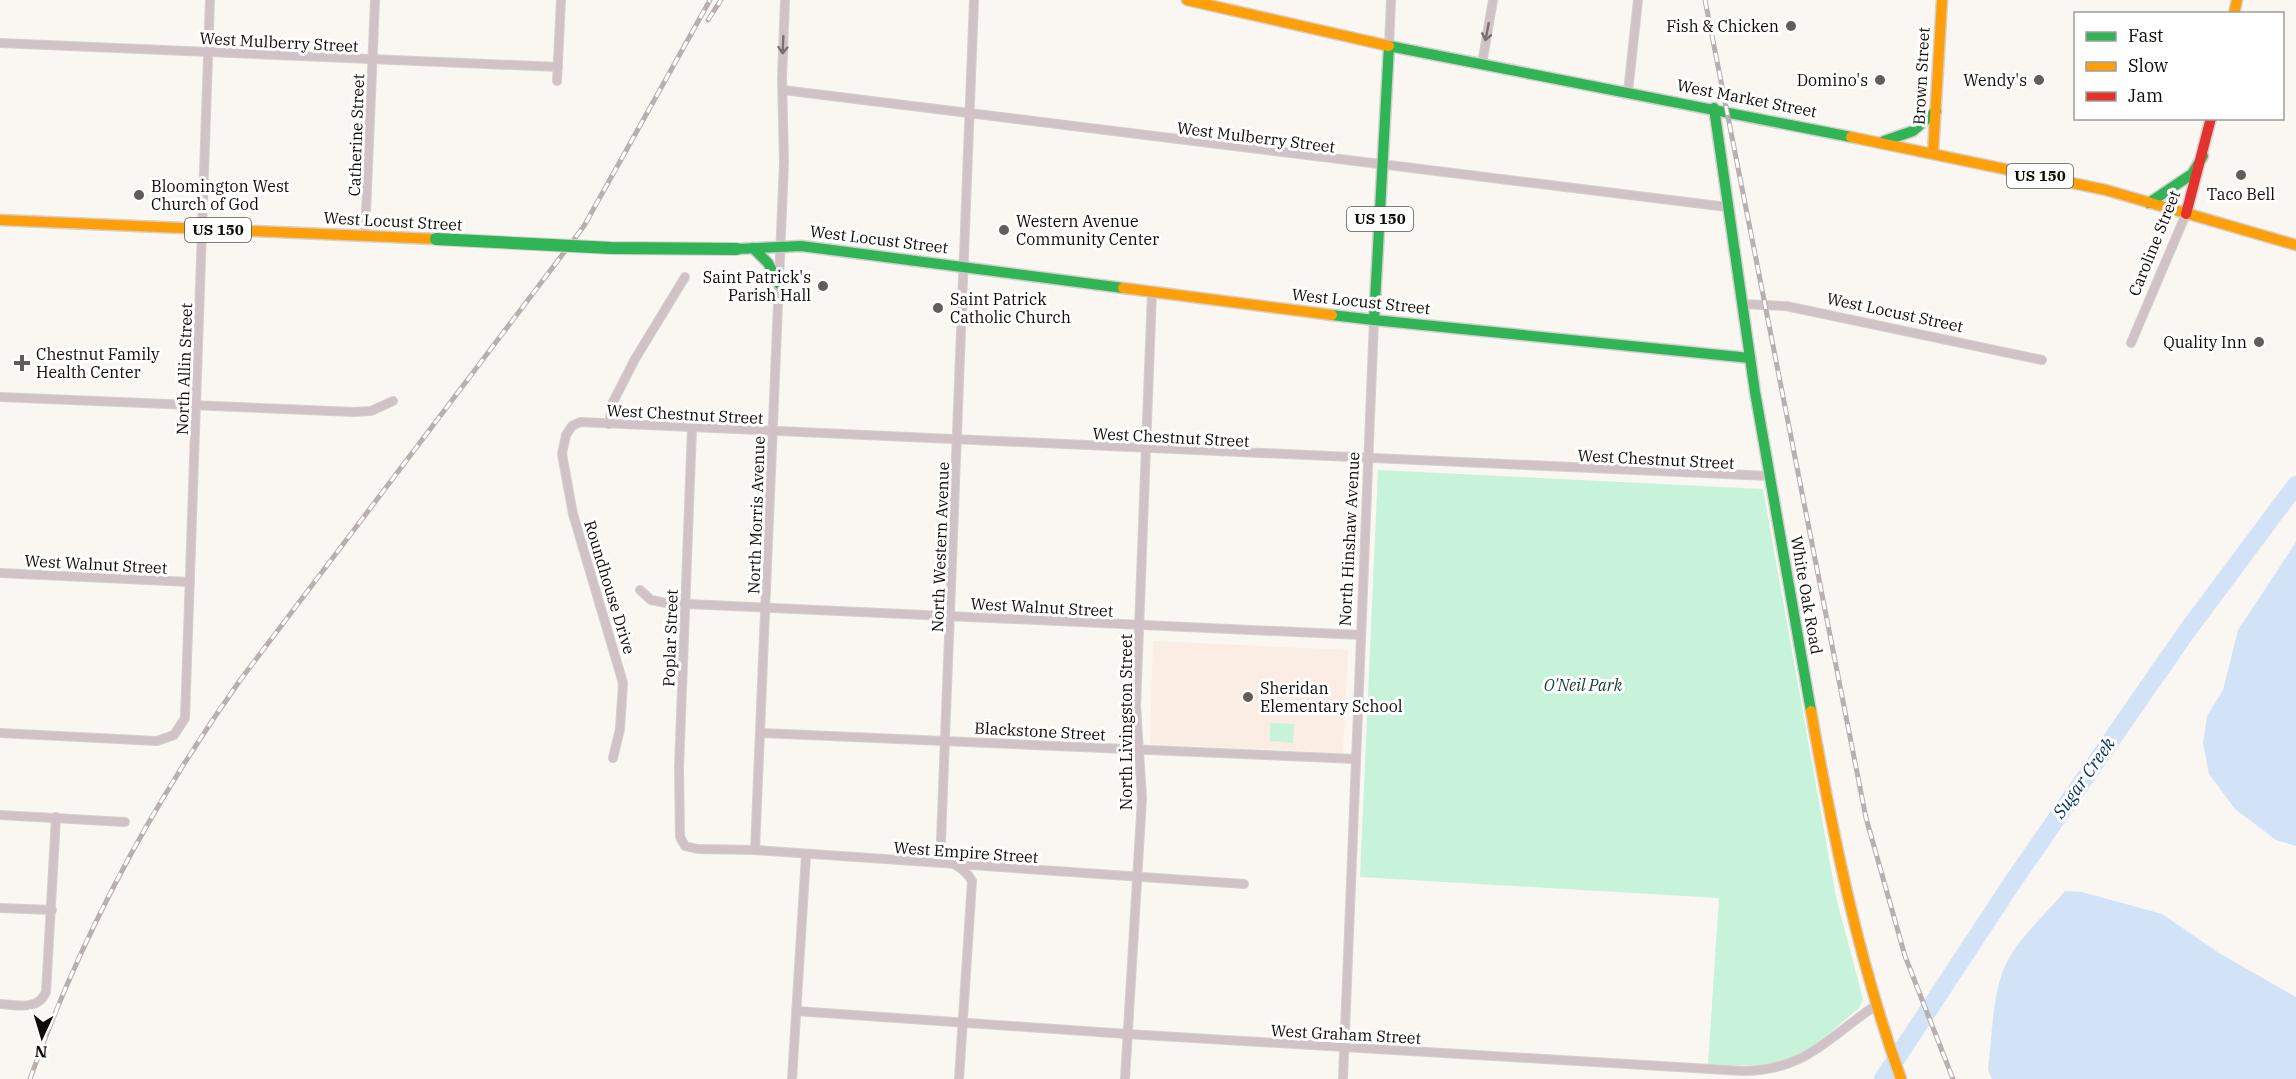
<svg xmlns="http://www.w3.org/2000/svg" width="2296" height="1079" viewBox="0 0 2296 1079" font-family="'IBM Plex Serif',serif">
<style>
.built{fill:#fbede3}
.green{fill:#c6f3d9}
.water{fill:#d3e3f7}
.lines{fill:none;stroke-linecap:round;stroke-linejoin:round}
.river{stroke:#d3e3f7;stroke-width:18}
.street-casing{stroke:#d4d0cd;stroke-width:10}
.fast-casing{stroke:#d4d0cd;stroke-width:13}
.slow-casing{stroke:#d4d0cd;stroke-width:13}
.jam-casing{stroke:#d4d0cd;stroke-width:13}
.street{stroke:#d0c2c6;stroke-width:8}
.fast{stroke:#30b455;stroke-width:10}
.slow{stroke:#ff9f0a;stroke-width:10}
.jam{stroke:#e5322d;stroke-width:10}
.rail-casing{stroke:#b9afb1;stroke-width:5}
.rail{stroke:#fff;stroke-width:3;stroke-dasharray:9;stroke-linecap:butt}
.fast-bridge-casing{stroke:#d4d0cd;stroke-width:14;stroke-linecap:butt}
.fast-bridge{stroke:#30b455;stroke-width:12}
.oneway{stroke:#797070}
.poi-dot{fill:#615d59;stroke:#fff;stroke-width:2}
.labels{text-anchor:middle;stroke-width:6;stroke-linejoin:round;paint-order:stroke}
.shield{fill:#fff;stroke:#575451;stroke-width:1.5}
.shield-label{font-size:15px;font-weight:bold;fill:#0f0b07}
.poi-label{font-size:16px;fill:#0f0b07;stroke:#fff;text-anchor:end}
.street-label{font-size:16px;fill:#0f0b07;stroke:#fff}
.park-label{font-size:16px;font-style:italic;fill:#14402c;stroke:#fff}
.water-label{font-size:18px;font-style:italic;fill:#03325e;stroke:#fff}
</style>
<rect width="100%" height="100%" fill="#faf6f2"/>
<!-- built -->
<path class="built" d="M1153,641L1348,650L1343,753L1150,744Z"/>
<!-- green -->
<g class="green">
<path d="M1378,470L1763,489L1836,897L1863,999L1859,1008C1836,1026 1812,1053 1783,1061C1760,1068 1731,1065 1708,1064L1719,898L1360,877Z"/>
<path d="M1270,723L1294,724L1293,743L1270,741Z"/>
</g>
<!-- water -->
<g class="water">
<path d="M2296,542V846L2276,840L2235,809L2209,774L2203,743L2207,716L2223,690L2238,630Z"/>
<path d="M2065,891L2082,892L2162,914L2219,953L2296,997V1079H1992L1988,1070C1992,1037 1992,999 2004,968C2016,940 2046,914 2065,891Z"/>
</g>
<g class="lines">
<!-- river -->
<path class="river" d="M1883,1079L2014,880L2187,631L2296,485"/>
<!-- street casing -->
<g class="street-casing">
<g id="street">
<path d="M0,43L558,67"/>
<path d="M1389,46L1391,0"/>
<path d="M1482,64L1493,0"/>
<path d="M557,81L561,0"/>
<path d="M783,90L1727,207"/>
<path d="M1628,92L1638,0"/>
<path d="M365,236L375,0"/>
<path d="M1741,304L1786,306L2042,360"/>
<path d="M2131,343L2186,214"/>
<path d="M0,397L354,412L371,411L393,401"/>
<path d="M609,424L612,404L635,359L685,277"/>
<path d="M692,428L679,768L680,837L685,846L698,849L755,850L1244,884"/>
<path d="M0,573L190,582"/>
<path d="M640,590L651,600L666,603L1361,635"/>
<path d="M0,733L157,741L174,735L185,718L210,0"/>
<path d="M760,733L1356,759"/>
<path d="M613,758L620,729L623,683L573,514L562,454L566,435L572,426L580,422L1769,476"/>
<path d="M0,815L125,822"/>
<path d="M755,850L784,162L782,78L785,0"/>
<path d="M0,908L52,910"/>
<path d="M0,1004C17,1005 38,1011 46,992L56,817"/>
<path d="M796,1011L1127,1034L1743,1071C1807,1070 1827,1038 1875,1006"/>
<path d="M792,1079L806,855"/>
<path d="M959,1079L972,881C962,861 941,867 941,840L974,0"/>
<path d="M1125,1079L1142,798L1136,706L1152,292"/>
<path d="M1343,1079L1374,320"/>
</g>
</g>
<!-- fast casing -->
<g class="fast-casing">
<g id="fast">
<path d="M1714,108L1755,392L1811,711"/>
<path d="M1884,141L1913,131L1936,111"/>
<path d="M2149,203L2192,174L2203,156"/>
<path d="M753,248L768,263L779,284"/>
<path d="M737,249L801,246L1123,288"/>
<path d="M1332,315L1374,320L1389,46L1851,137"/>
<path d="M1374,320L1750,358"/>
</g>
</g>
<!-- slow casing -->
<g class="slow-casing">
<g id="slow">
<path d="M1187,0L1389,46"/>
<path d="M2234,14L2237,0"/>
<path d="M1851,137L2106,190L2296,245"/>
<path d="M1933,153L1942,0"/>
<path d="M0,220L436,239"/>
<path d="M1123,288L1332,315"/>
<path d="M1811,711C1833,836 1858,959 1901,1079"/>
</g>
</g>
<!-- jam casing -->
<g class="jam-casing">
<path id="jam" d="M2186,214L2211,118"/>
</g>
<!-- street -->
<use href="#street" class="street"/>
<!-- fast -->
<use href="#fast" class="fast"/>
<!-- slow -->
<use href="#slow" class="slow"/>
<!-- jam -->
<use href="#jam" class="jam"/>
<!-- rail casing -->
<g class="rail-casing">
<g id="rail">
<path d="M1705,0L1866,818L1905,956L1953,1079"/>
<path d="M708,20L721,0"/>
<path d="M30,1079C81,935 152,804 241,679L584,226L710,0"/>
</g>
</g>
<!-- rail -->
<use href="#rail" class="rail"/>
<!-- fast-bridge casing -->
<g class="fast-bridge-casing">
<path id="fast-bridge" d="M436,239L611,248L737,249"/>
</g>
<!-- fast-bridge -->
<use href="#fast-bridge" class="fast-bridge"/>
</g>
<!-- one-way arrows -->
<defs><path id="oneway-shaft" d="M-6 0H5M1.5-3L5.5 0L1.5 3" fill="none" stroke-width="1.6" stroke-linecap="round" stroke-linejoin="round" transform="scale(1.5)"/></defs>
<g class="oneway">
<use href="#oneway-shaft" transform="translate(1487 32) rotate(101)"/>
<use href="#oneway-shaft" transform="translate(783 45) rotate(92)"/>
</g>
<!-- markers -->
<g class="poi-dot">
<circle cx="1791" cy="26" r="6"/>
<circle cx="1880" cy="80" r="6"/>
<circle cx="2039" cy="80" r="6"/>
<circle cx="2241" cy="175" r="6"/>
<circle cx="139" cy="195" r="6"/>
<circle cx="1004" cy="230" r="6"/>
<circle cx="823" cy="286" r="6"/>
<circle cx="938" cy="308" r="6"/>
<circle cx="2259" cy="342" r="6"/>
<path d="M19 354h6v6h6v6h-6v6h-6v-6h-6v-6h6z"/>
<circle cx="1248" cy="697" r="6"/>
</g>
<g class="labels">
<!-- shield labels -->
<g class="shield">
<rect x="2007" y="164" width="66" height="24" rx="4.5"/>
<rect x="1347" y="207" width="66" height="24" rx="4.5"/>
<rect x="185" y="218" width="66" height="24" rx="4.5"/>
</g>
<g class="shield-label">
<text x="2040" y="181">US 150</text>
<text x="1380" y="224">US 150</text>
<text x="218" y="235">US 150</text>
</g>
<!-- poi labels -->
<g class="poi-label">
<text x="1779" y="32">Fish &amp; Chicken</text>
<text x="1868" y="86">Domino's</text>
<text x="2027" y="86">Wendy's</text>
<text x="151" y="192" text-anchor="start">Bloomington West<tspan x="151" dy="18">Church of God</tspan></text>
<text x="2241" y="200" text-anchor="middle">Taco Bell</text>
<text x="1016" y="227" text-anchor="start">Western Avenue<tspan x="1016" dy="18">Community Center</tspan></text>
<text x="811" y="283">Saint Patrick's<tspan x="811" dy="18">Parish Hall</tspan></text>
<text x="950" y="305" text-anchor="start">Saint Patrick<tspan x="950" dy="18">Catholic Church</tspan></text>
<text x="2247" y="348">Quality Inn</text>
<text x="36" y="360" text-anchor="start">Chestnut Family<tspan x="36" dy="18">Health Center</tspan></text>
<text x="1260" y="694" text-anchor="start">Sheridan<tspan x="1260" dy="18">Elementary School</tspan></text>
</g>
<!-- street labels -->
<g class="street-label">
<text transform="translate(279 42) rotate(3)" y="6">West Mulberry Street</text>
<text transform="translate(1921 76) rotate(-87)" y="6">Brown Street</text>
<text transform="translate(1747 98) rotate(11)" y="6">West Market Street</text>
<text transform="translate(356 135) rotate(-88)" y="6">Catherine Street</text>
<text transform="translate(1256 137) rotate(7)" y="6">West Mulberry Street</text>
<text transform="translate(393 221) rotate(3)" y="6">West Locust Street</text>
<text transform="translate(879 239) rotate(7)" y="6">West Locust Street</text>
<text transform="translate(2154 243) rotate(-68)" y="6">Caroline Street</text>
<text transform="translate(1361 301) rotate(6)" y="6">West Locust Street</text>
<text transform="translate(1895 312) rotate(12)" y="6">West Locust Street</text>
<text transform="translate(184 369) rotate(-88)" y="6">North Allin Street</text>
<text transform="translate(685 414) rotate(3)" y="6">West Chestnut Street</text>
<text transform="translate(1171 437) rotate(3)" y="6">West Chestnut Street</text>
<text transform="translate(1656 459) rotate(3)" y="6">West Chestnut Street</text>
<text transform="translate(756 515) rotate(-88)" y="6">North Morris Avenue</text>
<text transform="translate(1349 539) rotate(-87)" y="6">North Hinshaw Avenue</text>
<text transform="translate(940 547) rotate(-88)" y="6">North Western Avenue</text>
<text transform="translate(96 564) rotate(3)" y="6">West Walnut Street</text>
<text transform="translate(610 587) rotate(73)" y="6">Roundhouse Drive</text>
<text transform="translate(1807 595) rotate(80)" y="6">White Oak Road</text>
<text transform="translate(1042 607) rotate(3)" y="6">West Walnut Street</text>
<text transform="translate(670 638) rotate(-88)" y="6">Poplar Street</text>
<text transform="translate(1126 722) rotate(-90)" y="6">North Livingston Street</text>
<text transform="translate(1040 731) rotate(3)" y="6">Blackstone Street</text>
<text transform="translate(966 852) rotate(4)" y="6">West Empire Street</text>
<text transform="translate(1346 1034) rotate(3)" y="6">West Graham Street</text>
</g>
<!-- park labels -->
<g class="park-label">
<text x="1583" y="691">O'Neil Park</text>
</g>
<!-- water labels -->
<g class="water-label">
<text transform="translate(2084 778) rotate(-55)" y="6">Sugar Creek</text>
</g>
</g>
<!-- legend -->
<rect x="2074" y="12" width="210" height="108" fill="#ffffff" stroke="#9f9d9c" stroke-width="1.5"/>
<rect x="2086" y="32" width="30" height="9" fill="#30b455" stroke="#9f9d9c" stroke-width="1.5"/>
<text x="2128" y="42" font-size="18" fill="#0f0b07">Fast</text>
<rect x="2086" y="62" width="30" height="9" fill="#ff9f0a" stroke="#9f9d9c" stroke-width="1.5"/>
<text x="2128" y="72" font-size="18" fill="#0f0b07">Slow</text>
<rect x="2086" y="92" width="30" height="9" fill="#e5322d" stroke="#9f9d9c" stroke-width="1.5"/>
<text x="2128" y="102" font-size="18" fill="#0f0b07">Jam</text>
<!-- north arrow -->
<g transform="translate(42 1037) rotate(184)" stroke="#ffffff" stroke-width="4.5" paint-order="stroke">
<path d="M0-4.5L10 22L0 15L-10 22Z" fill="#0f0b07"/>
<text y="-9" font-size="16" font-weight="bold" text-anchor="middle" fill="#0f0b07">N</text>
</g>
</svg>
